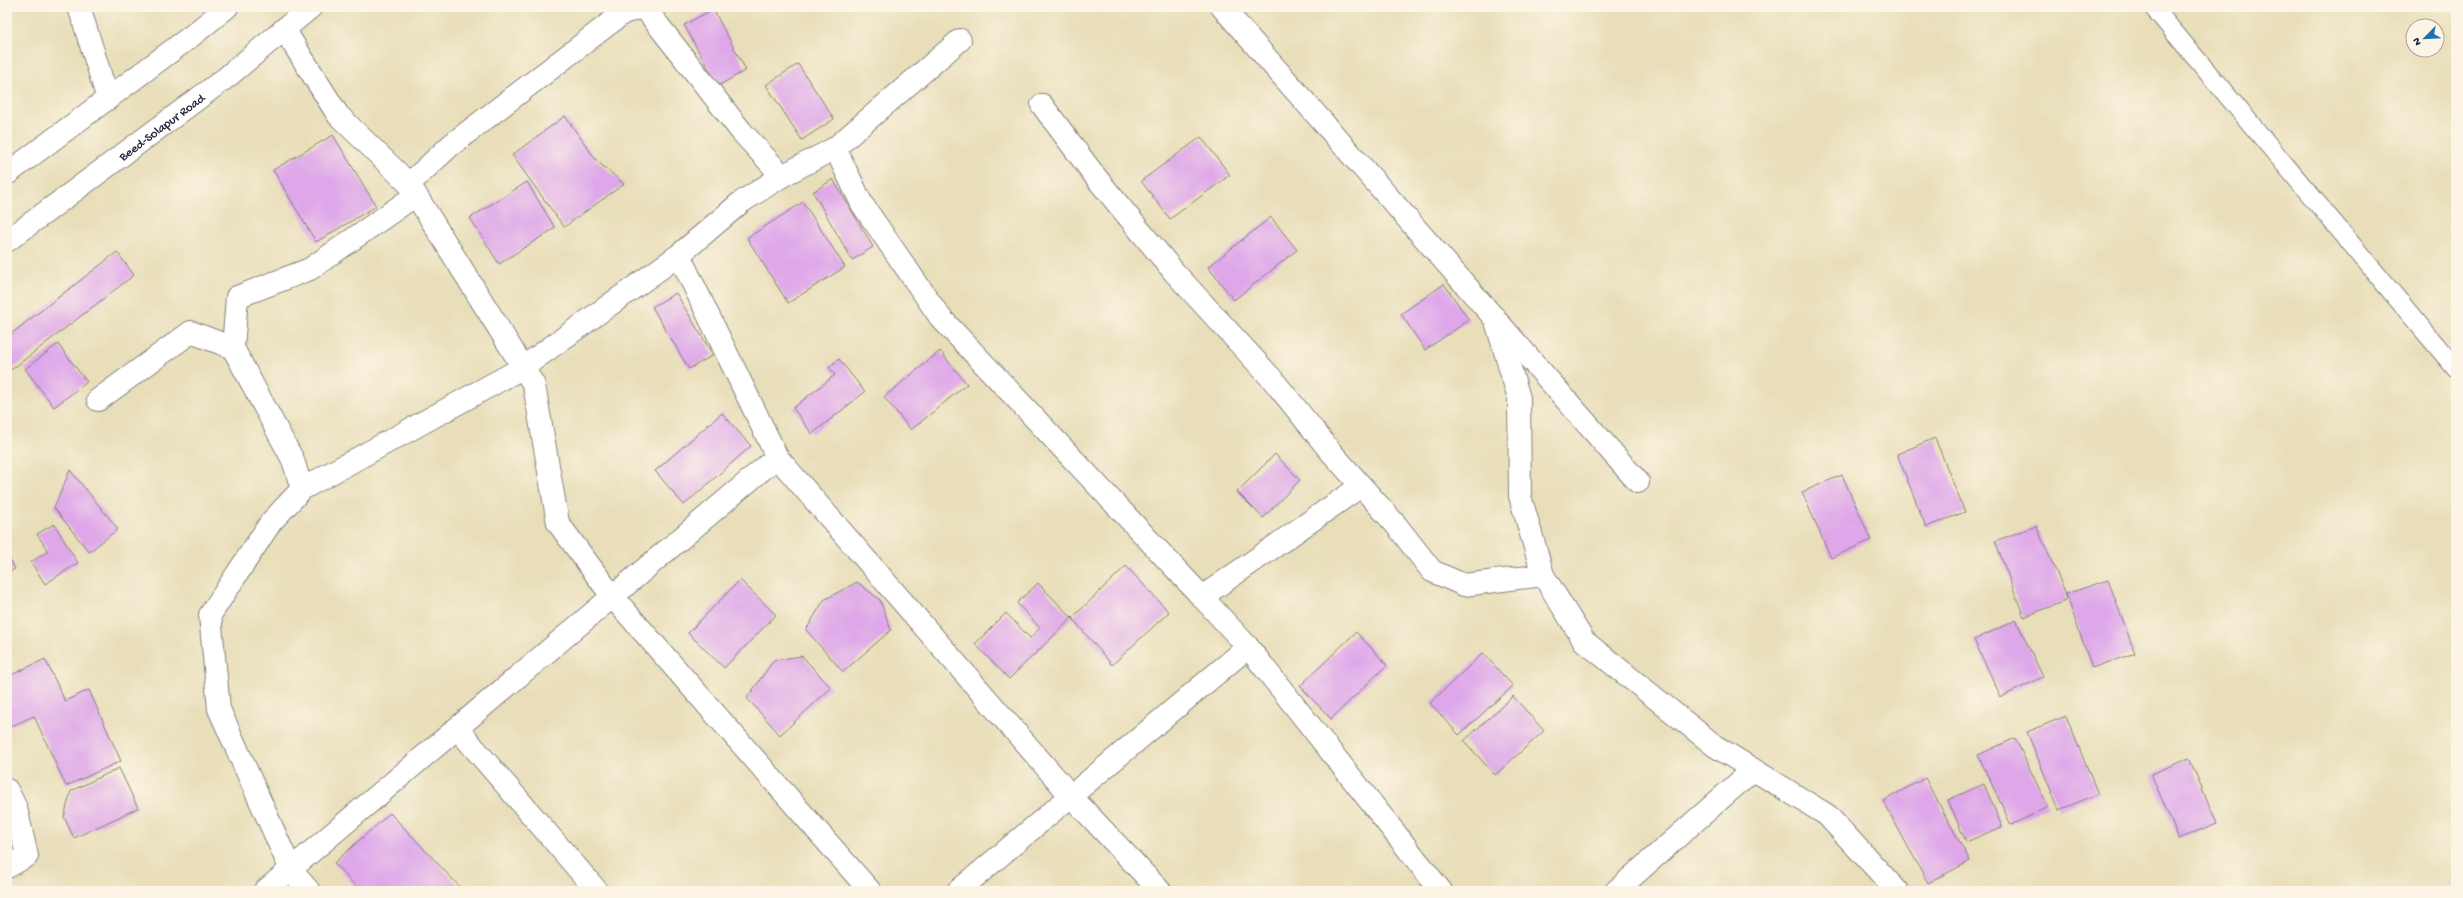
<svg xmlns="http://www.w3.org/2000/svg" width="2463" height="898" viewBox="0 0 2463 898" font-family="'Gochi Hand',sans-serif">
<style>
.building{fill:#dea7e9}
.lines{fill:none;stroke-linecap:round;stroke-linejoin:round}
.service-casing{stroke:#85807a;stroke-width:20}
.minor-casing{stroke:#85807a;stroke-width:24}
.secondary-casing{stroke:#85807a;stroke-width:24}
.service{stroke:#fff;stroke-width:18}
.minor{stroke:#fff;stroke-width:22}
.secondary{stroke:#fff;stroke-width:22}
.labels{text-anchor:middle;stroke-width:3.5;stroke-linejoin:round;paint-order:stroke}
.street-label{font-size:13px;fill:#22223b;stroke:#fcf5e5}
</style>
<rect width="100%" height="100%" fill="#fcf5e5"/>
<filter id="ink" filterUnits="userSpaceOnUse"><feTurbulence type="fractalNoise" baseFrequency=".025" numOctaves="2"/><feDisplacementMap in="SourceGraphic" scale="8" xChannelSelector="R" yChannelSelector="G"/><feConvolveMatrix kernelMatrix="1 2 1 2 8 2 1 2 1" color-interpolation-filters="sRGB"/></filter>
<filter id="wash" filterUnits="userSpaceOnUse"><feTurbulence type="fractalNoise" baseFrequency=".012" numOctaves="4" result="noise"/><feDisplacementMap in="SourceGraphic" scale="16" xChannelSelector="R" yChannelSelector="G"/><feGaussianBlur stdDeviation="0.9" result="paint"/><feColorMatrix in="noise" values="0 0 0 0 0 0 0 0 0 0 0 0 0 0 0 0 0 1.4 0 .05"/><feComposite in="paint" operator="in"/></filter>
<g filter="url(#wash)">
<rect width="100%" height="100%" fill="#e8deb9"/>
<g id="blocks">
<!-- building -->
<g class="building">
<path d="M713,9L746,70L718,86L684,25Z"/>
<path d="M798,64L834,119L802,140L766,85Z"/>
<path d="M565,116L597,161L624,184L564,227L512,155Z"/>
<path d="M333,135L376,206L316,242L273,170Z"/>
<path d="M1201,137L1230,175L1170,219L1141,181Z"/>
<path d="M833,179L873,247L852,260L813,192Z"/>
<path d="M527,182L555,228L499,264L470,218Z"/>
<path d="M803,202L845,267L788,303L747,238Z"/>
<path d="M1271,217L1297,250L1234,300L1208,267Z"/>
<path d="M117,252L134,275L11,370L7,364V337Z"/>
<path d="M1444,284L1469,320L1425,350L1401,314Z"/>
<path d="M676,293L713,355L689,369L652,307Z"/>
<path d="M58,344L87,382L54,407L25,369Z"/>
<path d="M940,351L967,384L911,430L884,397Z"/>
<path d="M839,359L865,392L812,434L793,408L835,375L829,367Z"/>
<path d="M722,413L751,446L684,505L655,471Z"/>
<path d="M1935,438L1965,512L1926,527L1897,454Z"/>
<path d="M1275,454L1300,480L1263,518L1237,492Z"/>
<path d="M70,470L118,529L89,552L54,508Z"/>
<path d="M1842,475L1871,540L1831,558L1802,492Z"/>
<path d="M54,524L78,563L45,584L31,562L48,551L37,534Z"/>
<path d="M2036,526L2066,594L2065,601L2024,617L1995,541Z"/>
<path d="M7,554L15,569L7,573Z"/>
<path d="M1126,566L1169,612L1112,665L1072,618Z"/>
<path d="M740,580L776,615L724,668L688,633Z"/>
<path d="M2108,580L2135,653L2092,668L2066,594Z"/>
<path d="M857,582L880,600L891,630L843,672L806,630L824,600Z"/>
<path d="M1038,583L1072,618L1009,679L975,644L1006,613L1030,638L1040,628L1017,603Z"/>
<path d="M2016,620L2043,677L2001,697L1974,640Z"/>
<path d="M1356,632L1387,665L1331,719L1300,686Z"/>
<path d="M1483,653L1513,686L1459,735L1430,703Z"/>
<path d="M802,656L831,688L780,735L747,698L774,660Z"/>
<path d="M45,659L65,701L89,690L121,761L66,786L34,716L9,727L7,723V677Z"/>
<path d="M1513,696L1544,731L1495,775L1464,741Z"/>
<path d="M2066,716L2098,794L2059,810L2027,732Z"/>
<path d="M2015,738L2048,807L2011,825L1978,755Z"/>
<path d="M2189,758L2217,823L2179,839L2151,774Z"/>
<path d="M119,768L138,808L74,838L64,817L71,791Z"/>
<path d="M1925,778L1970,861L1928,883L1883,801Z"/>
<path d="M1984,784L2002,827L1966,842L1948,800Z"/>
<path d="M390,813L460,887L455,891H360L334,863Z"/>
</g>
</g>
</g>
<g filter="url(#ink)">
<use href="#blocks" fill-opacity="0" stroke="#85807a" stroke-width="1"/>
<g class="lines">
<!-- service casing -->
<g class="service-casing">
<path id="service" d="M2153,7L2456,369"/>
</g>
<!-- minor casing -->
<g class="minor-casing">
<g id="minor">
<path d="M79,7L108,99"/>
<path d="M644,7L741,131L782,176"/>
<path d="M1222,7L1638,482"/>
<path d="M284,29L338,115L409,184L534,385L558,523L612,596L870,891"/>
<path d="M1042,105L1098,180L1175,273L1273,380L1331,452L1397,526L1432,571L1464,585L1543,575"/>
<path d="M835,148L862,204L940,317L1202,597"/>
<path d="M409,184L451,145L623,13L643,7"/>
<path d="M679,255L777,457L1071,796L1160,891"/>
<path d="M1495,318L1519,398L1520,496L1543,575L1584,641L1715,746L1827,815L1897,891"/>
<path d="M233,348L293,460L302,489L271,522L210,615L219,709L291,870L309,891"/>
<path d="M98,400L191,332L233,348L237,297L310,269L416,195"/>
<path d="M302,489L522,368L679,255L740,203L782,176L835,148L960,40"/>
<path d="M1248,647L1441,891"/>
<path d="M457,728L597,891"/>
<path d="M7,790L16,808L27,856L7,867"/>
<path d="M265,891L777,457"/>
<path d="M958,891L1248,647L1202,597L1361,486"/>
<path d="M1616,891L1753,770"/>
</g>
</g>
<!-- secondary casing -->
<g class="secondary-casing">
<g id="secondary">
<path d="M7,174L194,34L227,7"/>
<path id="s1" d="M7,241L227,77L311,7"/>
</g>
</g>
<!-- service -->
<use href="#service" class="service"/>
<!-- minor -->
<use href="#minor" class="minor"/>
<!-- secondary -->
<use href="#secondary" class="secondary"/>
</g>
</g>
<g class="labels">
<!-- street labels -->
<g class="street-label">
<text dy="5" stroke="none"><textPath href="#s1" startOffset="192">Beed-Solapur Road</textPath></text>
</g>
</g>
<!-- margin -->
<rect width="2463" height="898" fill="none" stroke="#fcf5e5" stroke-width="24"/>
<!-- north arrow -->
<g transform="translate(2425 38) rotate(246)"><circle r="19" fill="#fcf5e5" stroke="#a5a1a1"/>
<path d="M0-3L7 15L0 10L-7 15Z" fill="#1f6fb2"/>
<text y="-6" font-size="11" font-weight="bold" text-anchor="middle" fill="#22223b">N</text>
</g>
</svg>
